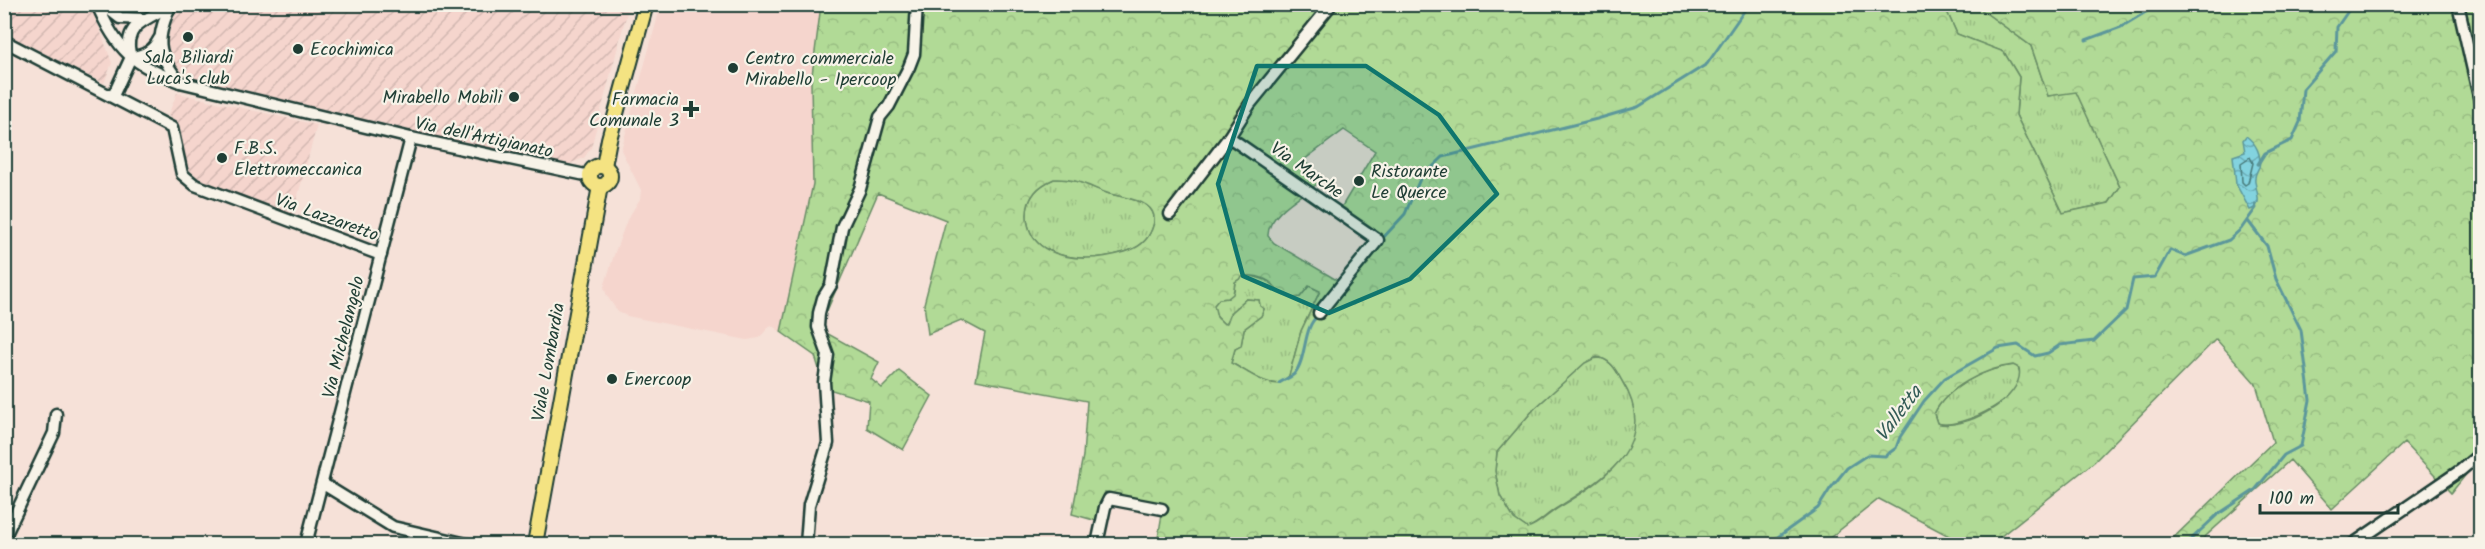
<svg xmlns="http://www.w3.org/2000/svg" width="2485" height="549" viewBox="0 0 2485 549" font-family="Kalam,sans-serif">
<style>
.built{fill:#f5d5cd}
.industrial{fill:url(#industrial-furrows)}
.grass{fill:url(#grass-tufts);stroke:#688c65;stroke-width:1.5}
.forest{fill:url(#forest-crowns);stroke:#688c65;stroke-width:1.5;fill-rule:evenodd}
.water{fill:url(#water-waves);stroke:#5b979b;stroke-width:1.5}
.lines{fill:none;stroke-linecap:round;stroke-linejoin:round}
.shore{stroke:#477978;stroke-width:1.5}
.stream{stroke:#5b979b;stroke-width:3}
.minor-casing{stroke:#1f3d34;stroke-width:15}
.major-casing{stroke:#1f3d34;stroke-width:18}
.minor{stroke:#f7f3e8;stroke-width:10}
.major{stroke:#f4e382;stroke-width:14}
.marked{fill:#0f766e;fill-opacity:0.2;stroke:#0f766e;stroke-width:4.5;stroke-linejoin:round}
.poi-dot{fill:#1f3d34;stroke:#f7f3e8;stroke-width:2}
.labels{text-anchor:middle;stroke-width:4.5;stroke-linejoin:round;paint-order:stroke}
.poi-label{font-size:18px;fill:#1f3d34;stroke:#f7f3e8;text-anchor:start}
.street-label{font-size:18px;fill:#1f3d34;stroke:#f7f3e8}
.water-label{font-size:20px;font-style:italic;fill:#335b56;stroke:#f7f3e8}
</style>
<defs>
<pattern id="industrial-furrows" width="10" height="10" patternUnits="userSpaceOnUse" patternTransform="scale(1.5)"><rect width="10" height="10" fill="#f5d5cd"/><path d="M-1 1l2-2M0 10L10 0M9 11l2-2" fill="none" stroke="#d2b8b1"/></pattern>
<pattern id="grass-tufts" width="24" height="20" patternUnits="userSpaceOnUse" patternTransform="scale(1.5)"><rect width="24" height="20" fill="#b1da96"/><path d="M3 7l-1-3M5 7V3M7 7l1-3M15 17l-1-3M17 17v-4M19 17l1-3" fill="none" stroke="#98bc82"/></pattern>
<pattern id="forest-crowns" width="20" height="18" patternUnits="userSpaceOnUse" patternTransform="scale(1.5)"><rect width="20" height="18" fill="#b1da96"/><path d="M2 6a3 3 0 1 1 6 0M12 15a3 3 0 1 1 6 0" fill="none" stroke="#98bc82"/></pattern>
<pattern id="water-waves" width="16" height="10" patternUnits="userSpaceOnUse" patternTransform="scale(1.5)"><rect width="16" height="10" fill="#83d3df"/><path d="M0 5q4-4 8 0t8 0" fill="none" stroke="#6bacb6"/></pattern>
</defs>
<rect width="100%" height="100%" fill="#f6e1d8"/>
<filter id="ink" filterUnits="userSpaceOnUse"><feTurbulence type="fractalNoise" baseFrequency=".0167" numOctaves="2"/><feDisplacementMap in="SourceGraphic" scale="12" xChannelSelector="R" yChannelSelector="G"/><feConvolveMatrix kernelMatrix="1 2 1 2 8 2 1 2 1" color-interpolation-filters="sRGB"/></filter>
<g filter="url(#ink)">
<!-- built -->
<path class="built" d="M661,5H821L811,83L813,184L781,332L771,325L759,338L747,340L627,316L618,312L607,296L604,287L615,252L627,220L640,199L641,190L621,150Z"/>
<!-- industrial -->
<g class="industrial">
<path d="M5,5H91L112,63L104,83L5,37Z"/>
<path d="M111,5H629L591,148L584,158L563,166L185,77L173,62L166,45L173,16L158,8L123,15Z"/>
<path d="M177,93L317,125L293,214L199,180L189,170L181,151L178,128L168,115Z"/>
</g>
<!-- grass -->
<g class="grass">
<path d="M1944,5H1975L2031,46L2048,96L2076,91L2120,187L2109,203L2063,213L2016,115L2019,77L2004,52L1957,34Z"/>
<path d="M2462,5H2480V44L2474,46Z"/>
<path d="M1054,179C1075,178 1088,186 1107,193C1124,199 1164,199 1152,229C1147,242 1138,248 1125,252C1101,259 1071,262 1048,250C1027,240 1020,211 1035,192C1040,186 1047,182 1054,179Z"/>
<path d="M1244,276C1264,275 1282,289 1300,297L1309,286L1320,291L1301,331L1289,376L1279,384C1260,383 1247,371 1231,363L1235,349L1241,345L1244,329L1261,316L1264,309L1260,306L1259,300L1246,299L1231,312L1226,323L1224,324L1217,317L1213,306L1219,299L1228,298L1234,291L1235,282Z"/>
<path d="M1600,358C1613,361 1618,374 1624,384C1663,448 1599,481 1554,510C1545,516 1537,525 1527,528L1514,519L1500,496L1495,471L1497,452L1534,409L1585,362L1591,359Z"/>
<path d="M2016,365C2039,393 1959,431 1937,423L1934,414C1947,387 1987,367 2016,365Z"/>
</g>
<!-- forest -->
<path class="forest" d="M974,4L1944,5L1957,34L2004,52L2019,77L2016,115L2063,213L2109,203L2120,187L2076,92L2048,96L2031,46L1975,5H2462L2474,46L2480,44V457L2451,493L2404,443L2332,509L2290,460L2197,544H2167L2273,442L2256,384L2216,339L2094,462L1991,544H1964L1879,499L1822,544H1157L1163,508L1105,492L1097,521L1072,514L1083,456L1087,401L976,380L985,333L961,320L928,334L924,304L946,220L878,193L819,329L879,362L871,379L882,388L899,371L932,396L903,450L867,428L869,401L825,388L815,356L781,332L813,184L811,83L821,5H935C948,13 961,13 974,4ZM1344,130L1375,151L1341,208L1374,242L1340,282L1274,243L1268,236C1267,213 1304,195 1321,181L1304,160ZM1054,179C1075,178 1088,186 1107,193C1124,199 1164,199 1152,229C1147,242 1138,248 1125,252C1101,259 1071,262 1048,250C1027,240 1020,211 1035,192C1040,186 1047,182 1054,179ZM1244,276C1259,275 1273,280 1279,293L1294,298L1300,297L1309,286L1320,291L1301,331L1289,376L1279,384C1260,383 1247,371 1231,363L1235,349L1241,346L1244,329L1261,316L1264,309L1260,306L1259,300L1246,299L1231,312L1227,323L1224,324L1217,317L1214,305L1219,299L1228,298L1233,294L1235,282ZM1597,357C1611,359 1616,370 1622,381C1660,442 1607,480 1558,508C1548,514 1539,525 1527,528L1514,519L1500,496L1495,471L1497,452L1534,409L1585,363ZM2013,365L2019,368C2026,399 1961,432 1937,423L1934,414C1946,388 1985,368 2013,365Z"/>
<!-- water -->
<path class="water" d="M2246,136C2256,143 2262,155 2259,167C2257,172 2254,175 2255,181C2256,192 2264,206 2250,210L2236,184L2233,156L2245,152L2243,140Z"/>
<g class="lines">
<!-- shore -->
<path class="shore" d="M2250,157L2253,163L2248,183L2245,185L2242,182L2241,163Z"/>
<!-- stream -->
<g class="stream">
<path d="M2086,40L2121,27L2159,4"/>
<path d="M2258,164L2265,153L2292,140L2300,122L2303,89L2336,51L2337,27L2353,4"/>
<path d="M1382,239L1405,214L1420,179L1443,157L1597,119L1638,107L1707,64L1749,4"/>
<path d="M1279,383C1285,379 1292,377 1295,373C1307,358 1303,326 1318,316"/>
<path d="M1768,544L1818,508L1830,489L1847,468L1867,455L1885,456L1896,448L1900,437L1924,401L1945,378L1998,348L2018,345L2035,356L2048,353L2060,345L2094,341L2126,310L2133,279L2155,277L2170,250L2185,256L2229,240L2241,229L2256,208L2255,204"/>
<path d="M2186,544L2217,515L2255,490L2284,455L2301,446L2310,400L2301,330L2276,279L2267,246L2248,221"/>
</g>
<!-- minor casing -->
<g class="minor-casing">
<g id="minor">
<path d="M97,4C116,50 135,66 180,82L411,138L590,176"/>
<path d="M102,4L120,18L145,19"/>
<path d="M171,4C156,38 155,53 180,82"/>
<path d="M2458,4L2480,101"/>
<path d="M4,41L172,128L182,174L195,185L381,255"/>
<path d="M130,54C123,24 148,19 170,6"/>
<path d="M131,57C144,56 153,51 159,39"/>
<path d="M113,96L131,57"/>
<path d="M1170,214L1229,137"/>
<path d="M1319,313L1378,240L1229,137L1250,104L1330,6L1328,4"/>
<path d="M323,484L393,527L467,544"/>
<path d="M4,538L54,433L56,414"/>
<path d="M306,544L411,138"/>
<path d="M806,544L809,505L828,443L824,382L828,355L818,327L819,313L823,298L831,285L842,227L860,189L880,117L889,106L909,67L914,54L917,4"/>
<path d="M1097,544L1105,507L1109,499L1162,509"/>
<path d="M2353,544L2461,470L2480,454"/>
</g>
</g>
<!-- major casing -->
<g class="major-casing">
<g id="major">
<circle cx="600" cy="176" r="10"/>
<path d="M604,166L609,139L646,4"/>
<path d="M535,544L600,186"/>
</g>
</g>
<!-- minor -->
<use href="#minor" class="minor"/>
<!-- major -->
<use href="#major" class="major"/>
</g>
</g>
<!-- marked area -->
<path class="marked" d="M1257,66H1366L1439,115L1497,194L1410,279L1329,313L1243,276L1218,184Z"/>
<!-- markers -->
<g class="poi-dot">
<circle cx="188" cy="37" r="6"/>
<circle cx="298" cy="49" r="6"/>
<circle cx="733" cy="68" r="6"/>
<circle cx="514" cy="97" r="6"/>
<path d="M688 100h6v6h6v6h-6v6h-6v-6h-6v-6h6z"/>
<circle cx="222" cy="158" r="6"/>
<circle cx="1359" cy="181" r="6"/>
<circle cx="612" cy="379" r="6"/>
</g>
<g class="labels">
<!-- poi labels -->
<g class="poi-label">
<text x="310" y="55">Ecochimica</text>
<text x="188" y="63" text-anchor="middle">Sala Biliardi<tspan x="188" dy="21">Luca's club</tspan></text>
<text x="745" y="64">Centro commerciale<tspan x="745" dy="21">Mirabello - Ipercoop</tspan></text>
<text x="502" y="103" text-anchor="end">Mirabello Mobili</text>
<text x="679" y="105" text-anchor="end">Farmacia<tspan x="679" dy="21">Comunale 3</tspan></text>
<text x="234" y="154">F.B.S.<tspan x="234" dy="21">Elettromeccanica</tspan></text>
<text x="1371" y="177">Ristorante<tspan x="1371" dy="21">Le Querce</tspan></text>
<text x="624" y="385">Enercoop</text>
</g>
<!-- street labels -->
<g class="street-label">
<text transform="translate(484 137) rotate(12)" y="6">Via dell'Artigianato</text>
<text transform="translate(1307 170) rotate(35)" y="6">Via Marche</text>
<text transform="translate(327 217) rotate(20)" y="6">Via Lazzaretto</text>
<text transform="translate(343 337) rotate(-76)" y="6">Via Michelangelo</text>
<text transform="translate(548 362) rotate(-80)" y="6">Viale Lombardia</text>
</g>
<!-- water labels -->
<g class="water-label">
<text transform="translate(1898 413) rotate(-53)" y="7">Valletta</text>
</g>
</g>
<!-- margin -->
<rect width="2485" height="549" fill="none" stroke="#f7f3e8" stroke-width="24"/>
<rect x="12" y="12" width="2461" height="525" fill="none" stroke="#1f3d34" stroke-width="2" filter="url(#ink)"/>
<!-- scale -->
<path d="M2260 504v9h138v-9" fill="none" stroke="#1f3d34" stroke-width="3"/>
<text x="2269" y="504" font-size="18" fill="#1f3d34" stroke="#f7f3e8" stroke-width="4.5" paint-order="stroke">100 m</text>
</svg>
